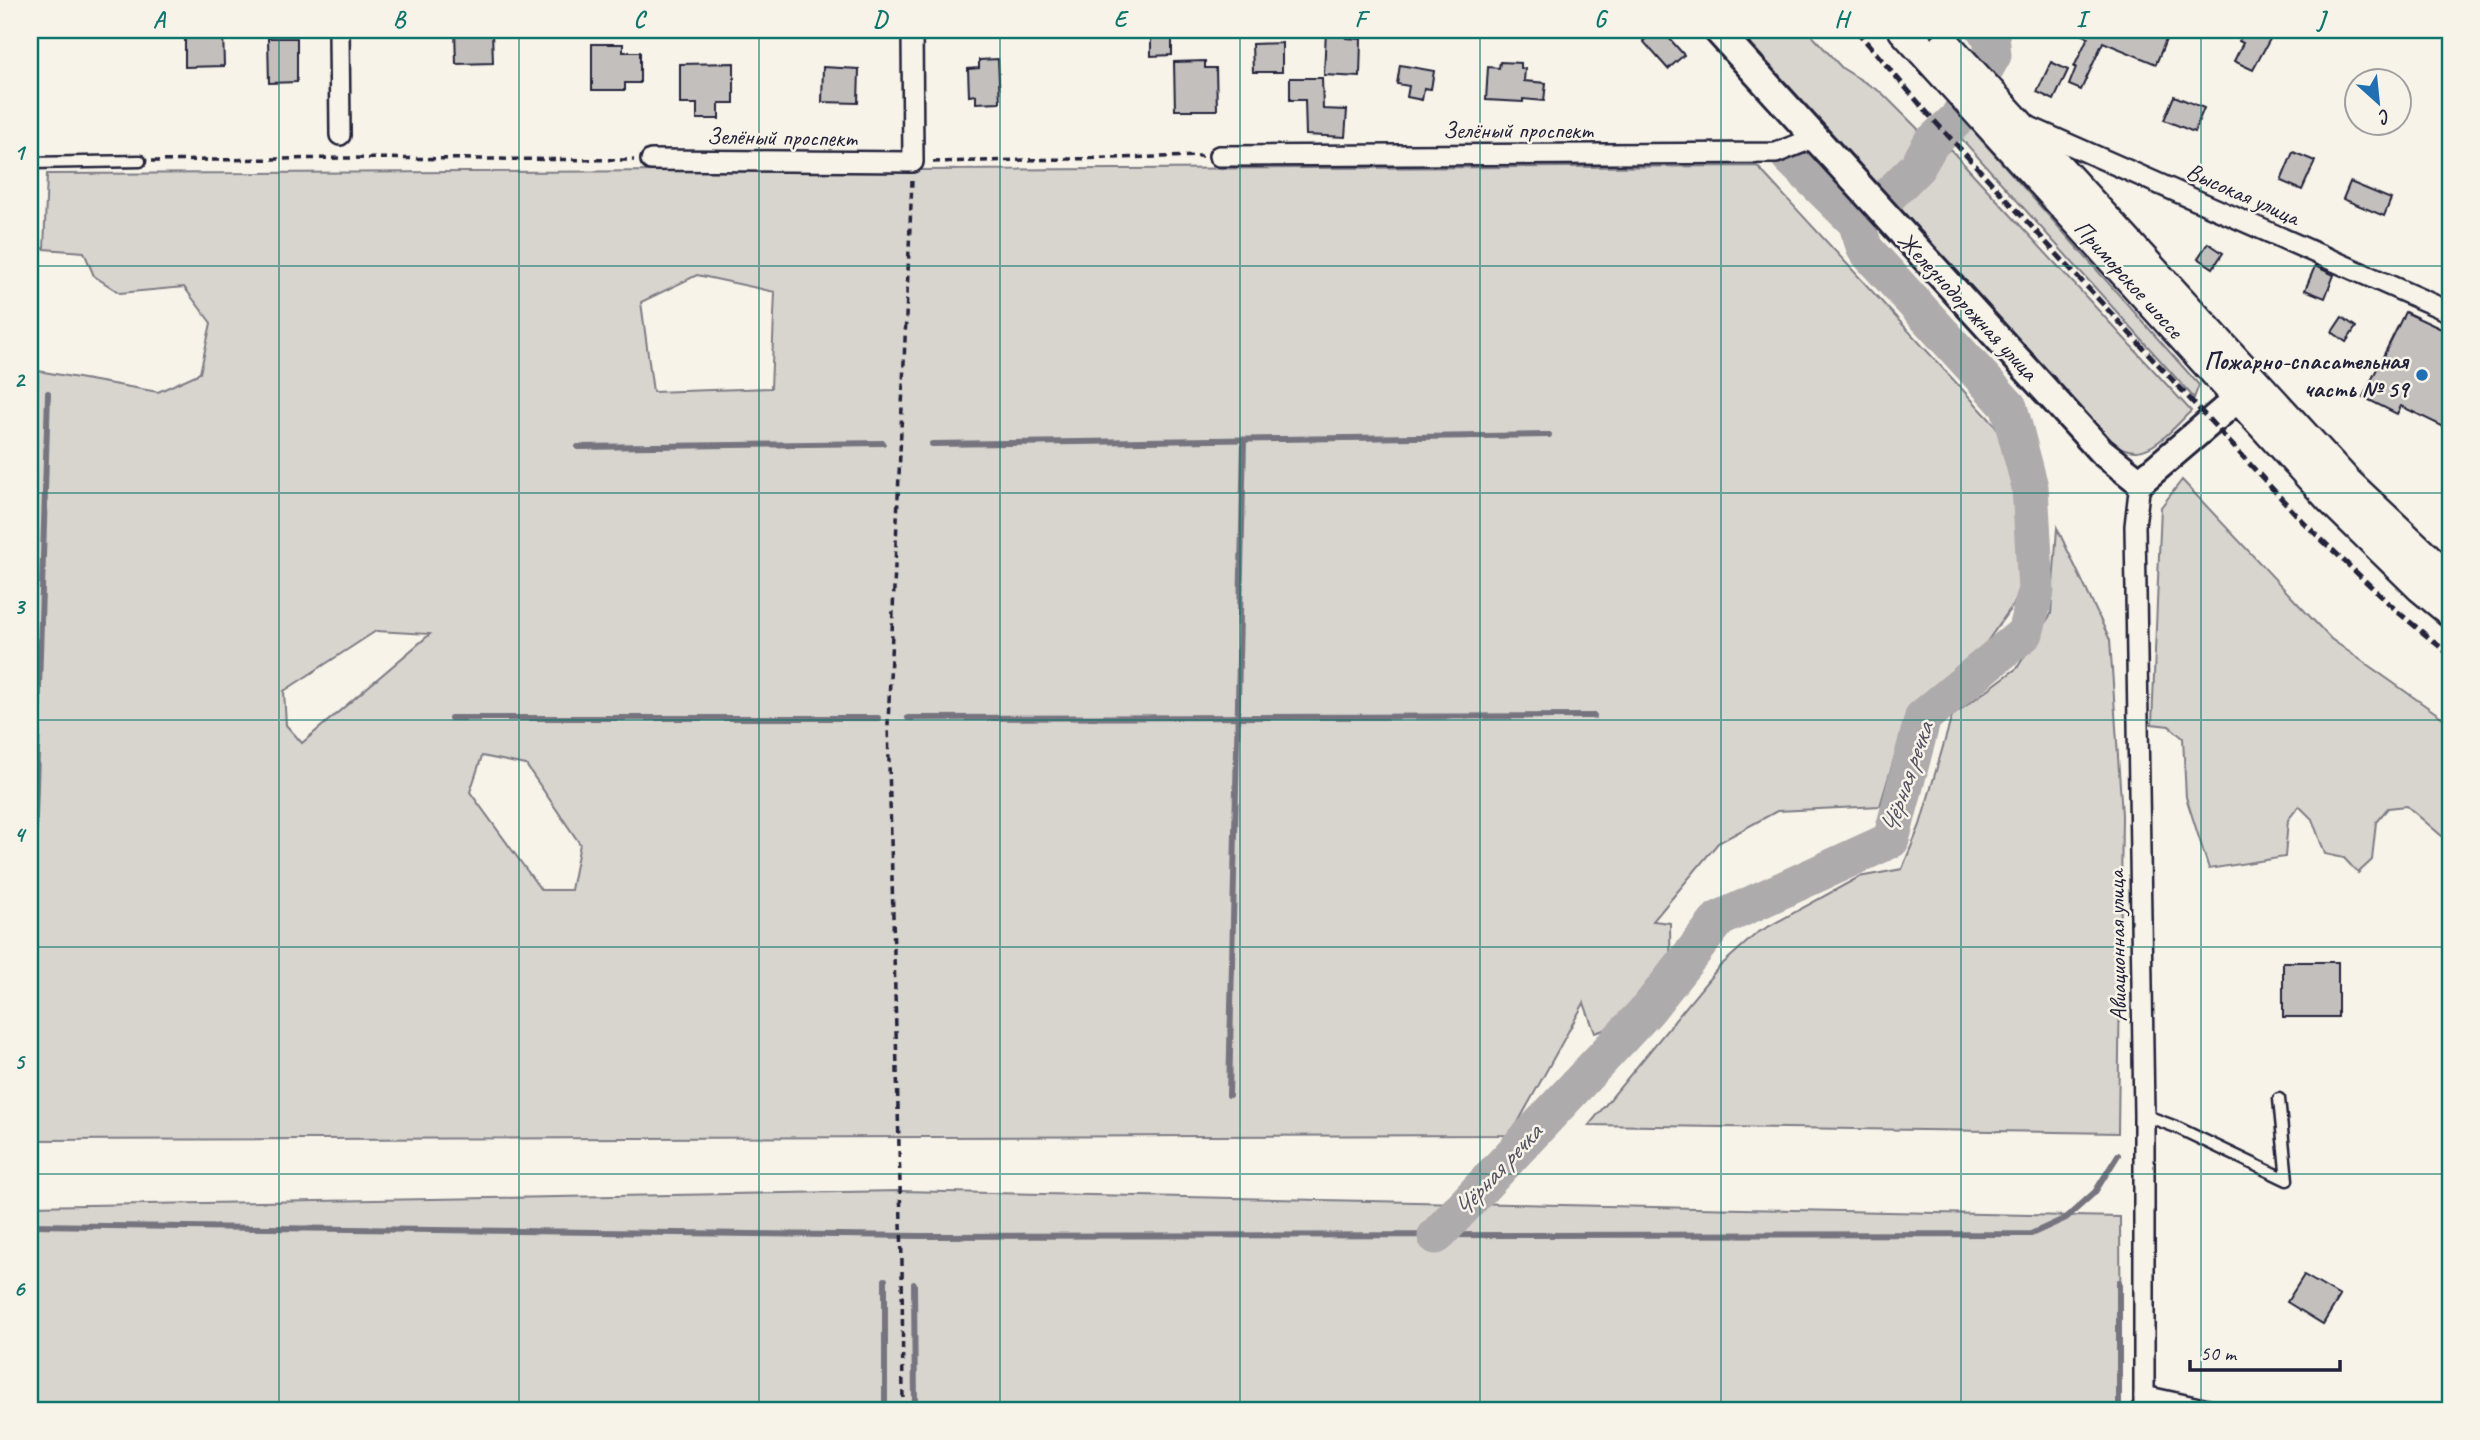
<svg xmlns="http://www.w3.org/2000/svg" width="2480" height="1440" viewBox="0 0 2480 1440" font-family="Caveat,sans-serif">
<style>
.green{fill:#d8d5cf;stroke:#7d7c85;stroke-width:2;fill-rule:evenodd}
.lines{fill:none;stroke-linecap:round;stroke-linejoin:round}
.stream{stroke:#76747f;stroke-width:6}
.river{stroke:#aeabad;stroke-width:37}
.building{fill:#c2bfbd;stroke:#22223b;stroke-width:2}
.lane-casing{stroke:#22223b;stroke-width:15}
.street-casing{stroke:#22223b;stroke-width:24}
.secondary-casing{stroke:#22223b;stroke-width:32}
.primary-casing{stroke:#22223b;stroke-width:35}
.path{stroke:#22223b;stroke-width:3.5;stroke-dasharray:7 5;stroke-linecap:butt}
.lane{stroke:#f7f3e8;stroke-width:10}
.street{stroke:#f7f3e8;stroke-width:19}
.secondary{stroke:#f7f3e8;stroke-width:26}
.primary{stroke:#f7f3e8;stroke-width:30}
.rail{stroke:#22223b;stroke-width:5;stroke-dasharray:10 5;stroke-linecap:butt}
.grid{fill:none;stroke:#0f766e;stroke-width:2;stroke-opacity:0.55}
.poi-dot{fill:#1f6fb2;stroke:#f7f3e8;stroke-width:2.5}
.labels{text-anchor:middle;stroke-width:5;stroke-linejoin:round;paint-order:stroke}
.street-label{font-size:24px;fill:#22223b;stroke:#f7f3e8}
.poi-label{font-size:24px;font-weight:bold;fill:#22223b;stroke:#f7f3e8;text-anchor:end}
.water-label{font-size:26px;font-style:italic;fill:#535263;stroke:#f7f3e8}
.neatline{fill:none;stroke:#0f766e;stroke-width:2.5}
.grid-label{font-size:23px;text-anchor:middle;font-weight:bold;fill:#0f766e}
</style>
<rect width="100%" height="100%" fill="#f7f3e8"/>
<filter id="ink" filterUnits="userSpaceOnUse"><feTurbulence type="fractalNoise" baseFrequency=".0143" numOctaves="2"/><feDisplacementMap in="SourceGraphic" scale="14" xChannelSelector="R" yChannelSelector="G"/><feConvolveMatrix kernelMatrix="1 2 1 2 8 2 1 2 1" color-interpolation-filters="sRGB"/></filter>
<g filter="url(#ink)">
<!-- green -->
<g class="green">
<path d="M1738,30H1807L1842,68L1882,93L1928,139L1919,158L1926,175C1927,159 1926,149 1939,137L2191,411C2177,424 2157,450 2137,451C2126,452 2114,444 2105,439L1978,294Z"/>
<path d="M1960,116L2199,385L2194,398L1951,127L1958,122Z"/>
<path d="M1757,166L1995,425L2021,488L2027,585L1986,643L1908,712L1880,806L1777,811L1718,843L1653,921L1670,923L1671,1006L1595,1033L1584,1003L1511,1135L30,1140V688L38,371L158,392L200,373L211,323L184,287L120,293L94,276L84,252L44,249L47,174ZM697,275L775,292L771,388L653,392L641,302ZM376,631L430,634L302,743L286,725L284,691ZM482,756L526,765L580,844L571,890H541L470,792Z"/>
<path d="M2182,480L2331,639L2450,723V843L2407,806L2388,808L2376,822L2372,860L2358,873L2344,858L2325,854L2312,819L2299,806L2288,820L2285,857L2209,869L2186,797L2183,738L2169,726L2152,724L2161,507Z"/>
<path d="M2057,528L2110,640L2122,815L2118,1133L1589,1125L1718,968L1757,933L1859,877L1902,869L1920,825L1952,716L2017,668L2051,614Z"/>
<path d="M901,1191L2120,1217L2121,1410H30V1206Z"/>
</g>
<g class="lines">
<!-- stream -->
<g class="stream">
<path d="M932,444L1549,435"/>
<path d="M578,447L883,443"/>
<path d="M451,718H878"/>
<path d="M908,718L1594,716"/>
<path d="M1229,1095L1244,440"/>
<path d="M30,1180L31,948L48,393"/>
<path d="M30,1225L920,1236L2031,1234L2066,1218L2095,1192L2118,1155"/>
<path d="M2119,1282V1410"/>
<path d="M914,1284L915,1410"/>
<path d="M885,1410V1280"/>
</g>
<!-- river -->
<g class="river">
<path d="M1888,196L1917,167L1931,143L1957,119L1993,55L1991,35L1985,30"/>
<path d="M1436,1236L1648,1009L1719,919L1891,840L1923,717L2025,633L2036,591L2030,487L2009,407L1865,249L1856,222L1789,156"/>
</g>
</g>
<!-- building -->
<g class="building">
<path d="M455,30H492L493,63L456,64Z"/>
<path d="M1326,30H1347L1346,38L1361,39L1360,77L1324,75Z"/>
<path d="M1657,30H1662L1684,55L1668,69L1643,41Z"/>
<path d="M2073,30H2128L2141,35L2143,30H2170L2156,64L2103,42L2081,90L2069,85L2076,67H2074L2088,37Z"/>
<path d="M2244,30H2275L2253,70L2234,61L2243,43L2239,41Z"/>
<path d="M223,31L224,66L185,67V32Z"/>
<path d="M1151,36H1172V55L1151,56Z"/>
<path d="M268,38H297V82L269,83Z"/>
<path d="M1282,43V72H1253L1252,44Z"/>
<path d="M592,44H623V52H640V83H625V90H592Z"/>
<path d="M998,59L1000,102L976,103V95L969,96L968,69L979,68V60Z"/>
<path d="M1205,61V68H1216L1217,110H1175L1174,62Z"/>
<path d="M1500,62L1521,63V68L1525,69L1524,81L1546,83L1544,101L1523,99V102L1486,100L1488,67L1499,68Z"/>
<path d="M2051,62L2068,70L2054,100L2037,92Z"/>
<path d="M734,63V103H719V119H697V104H680V64Z"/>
<path d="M1400,65L1434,71L1431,89L1424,88L1422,100L1407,97L1409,86L1397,84Z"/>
<path d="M823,67L859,69L858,103L822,102Z"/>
<path d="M1290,78H1322L1323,109L1347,110L1345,137L1306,135L1305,100H1290Z"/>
<path d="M2174,96L2204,108L2194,132L2164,120Z"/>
<path d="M2293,152L2315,161L2302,190L2281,181Z"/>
<path d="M2350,182L2391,199L2384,216L2343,199Z"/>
<path d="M2208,243L2223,253L2213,268L2198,258Z"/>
<path d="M2315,266L2334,275L2325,298L2305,290Z"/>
<path d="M2405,312L2450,333V430L2401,406L2397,414L2363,397Z"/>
<path d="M2342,317L2356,327L2346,342L2332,332Z"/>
<rect x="2283" y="962" width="55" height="55"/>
<path d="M2304,1275L2340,1296L2323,1324L2287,1302Z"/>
</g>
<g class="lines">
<!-- lane casing -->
<g class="lane-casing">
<g id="lane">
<path d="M30,163L140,161"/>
<path d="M2144,1115L2176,1127L2287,1180L2279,1099"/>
</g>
</g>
<!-- street casing -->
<g class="street-casing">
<g id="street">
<path d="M339,30L340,135"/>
<path d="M2025,125L2450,312"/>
<path d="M1219,156L1776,153L1814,138"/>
<path d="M651,160L913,162L912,30"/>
<path d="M2140,482L2135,526L2144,1115V1410"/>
<path d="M2144,1396L2208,1410"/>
</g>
</g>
<!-- secondary casing -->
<g class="secondary-casing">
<path id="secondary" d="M1717,30L2101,451L2140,482L2237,399"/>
</g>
<!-- primary casing -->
<g class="primary-casing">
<g id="primary">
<path d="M1904,30L2330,498L2421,587L2450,611"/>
<path d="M1946,45L2347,483L2450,580"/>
</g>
</g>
<!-- path -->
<g class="path">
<path d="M152,161L340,158L634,160"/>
<path d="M933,162L1202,156"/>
<path d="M903,1410L902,1261L888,724L912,181"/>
</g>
<!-- lane -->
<use href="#lane" class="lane"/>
<!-- street -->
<use href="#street" class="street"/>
<!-- secondary -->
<use href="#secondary" class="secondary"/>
<!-- primary -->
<use href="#primary" class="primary"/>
<!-- rail -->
<path class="rail" d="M1856,30L1930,116L2303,522L2398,612L2450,655"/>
</g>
</g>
<!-- grid -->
<path class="grid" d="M279,30V1410M519,30V1410M759,30V1410M1000,30V1410M1240,30V1410M1480,30V1410M1721,30V1410M1961,30V1410M2201,30V1410M30,266H2450M30,493H2450M30,720H2450M30,947H2450M30,1174H2450"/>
<!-- markers -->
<circle class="poi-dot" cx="2422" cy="375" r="7"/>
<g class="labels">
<!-- street labels -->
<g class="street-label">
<text x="1518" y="138">Зелёный проспект</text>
<text transform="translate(782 137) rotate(1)" y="8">Зелёный проспект</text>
<text transform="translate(2243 194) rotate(24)" y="8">Высокая улица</text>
<text transform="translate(2129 279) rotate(48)" y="8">Приморское шоссе</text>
<text transform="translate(1968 306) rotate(47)" y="8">Железнодорожная улица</text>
<text transform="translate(2117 946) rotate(-91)" y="8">Авиационная улица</text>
</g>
<!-- poi labels -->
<g class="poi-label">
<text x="2408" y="369">Пожарно-спасательная<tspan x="2408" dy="28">часть № 59</tspan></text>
</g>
<!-- water labels -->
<g class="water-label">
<text transform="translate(1906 778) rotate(-71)" y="9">Чёрная речка</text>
<text transform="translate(1497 1170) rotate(-47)" y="9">Чёрная речка</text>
</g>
</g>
<!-- margin -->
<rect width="2480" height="1440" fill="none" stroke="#f7f3e8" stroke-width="77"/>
<!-- north arrow -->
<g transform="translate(2378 102) rotate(153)"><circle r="33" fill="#f7f3e8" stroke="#a29fa3" stroke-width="2"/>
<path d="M0-5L12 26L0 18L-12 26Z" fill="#1f6fb2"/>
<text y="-10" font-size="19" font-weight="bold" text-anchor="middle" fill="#22223b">С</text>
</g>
<!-- scale -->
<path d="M2190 1360v10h150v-10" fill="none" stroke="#22223b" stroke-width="3.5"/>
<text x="2200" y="1360" font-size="21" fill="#22223b" stroke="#f7f3e8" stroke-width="5" paint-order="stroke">50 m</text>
<rect x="38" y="38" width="2404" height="1364" class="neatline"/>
<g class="grid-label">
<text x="159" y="27">A</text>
<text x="399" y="27">B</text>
<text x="639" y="27">C</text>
<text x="880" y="27">D</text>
<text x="1120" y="27">E</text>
<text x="1360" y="27">F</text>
<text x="1600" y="27">G</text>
<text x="1841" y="27">H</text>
<text x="2081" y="27">I</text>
<text x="2321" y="27">J</text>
<text x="19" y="160">1</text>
<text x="19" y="387">2</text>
<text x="19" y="614">3</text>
<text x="19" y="842">4</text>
<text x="19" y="1069">5</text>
<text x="19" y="1296">6</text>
</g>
</svg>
